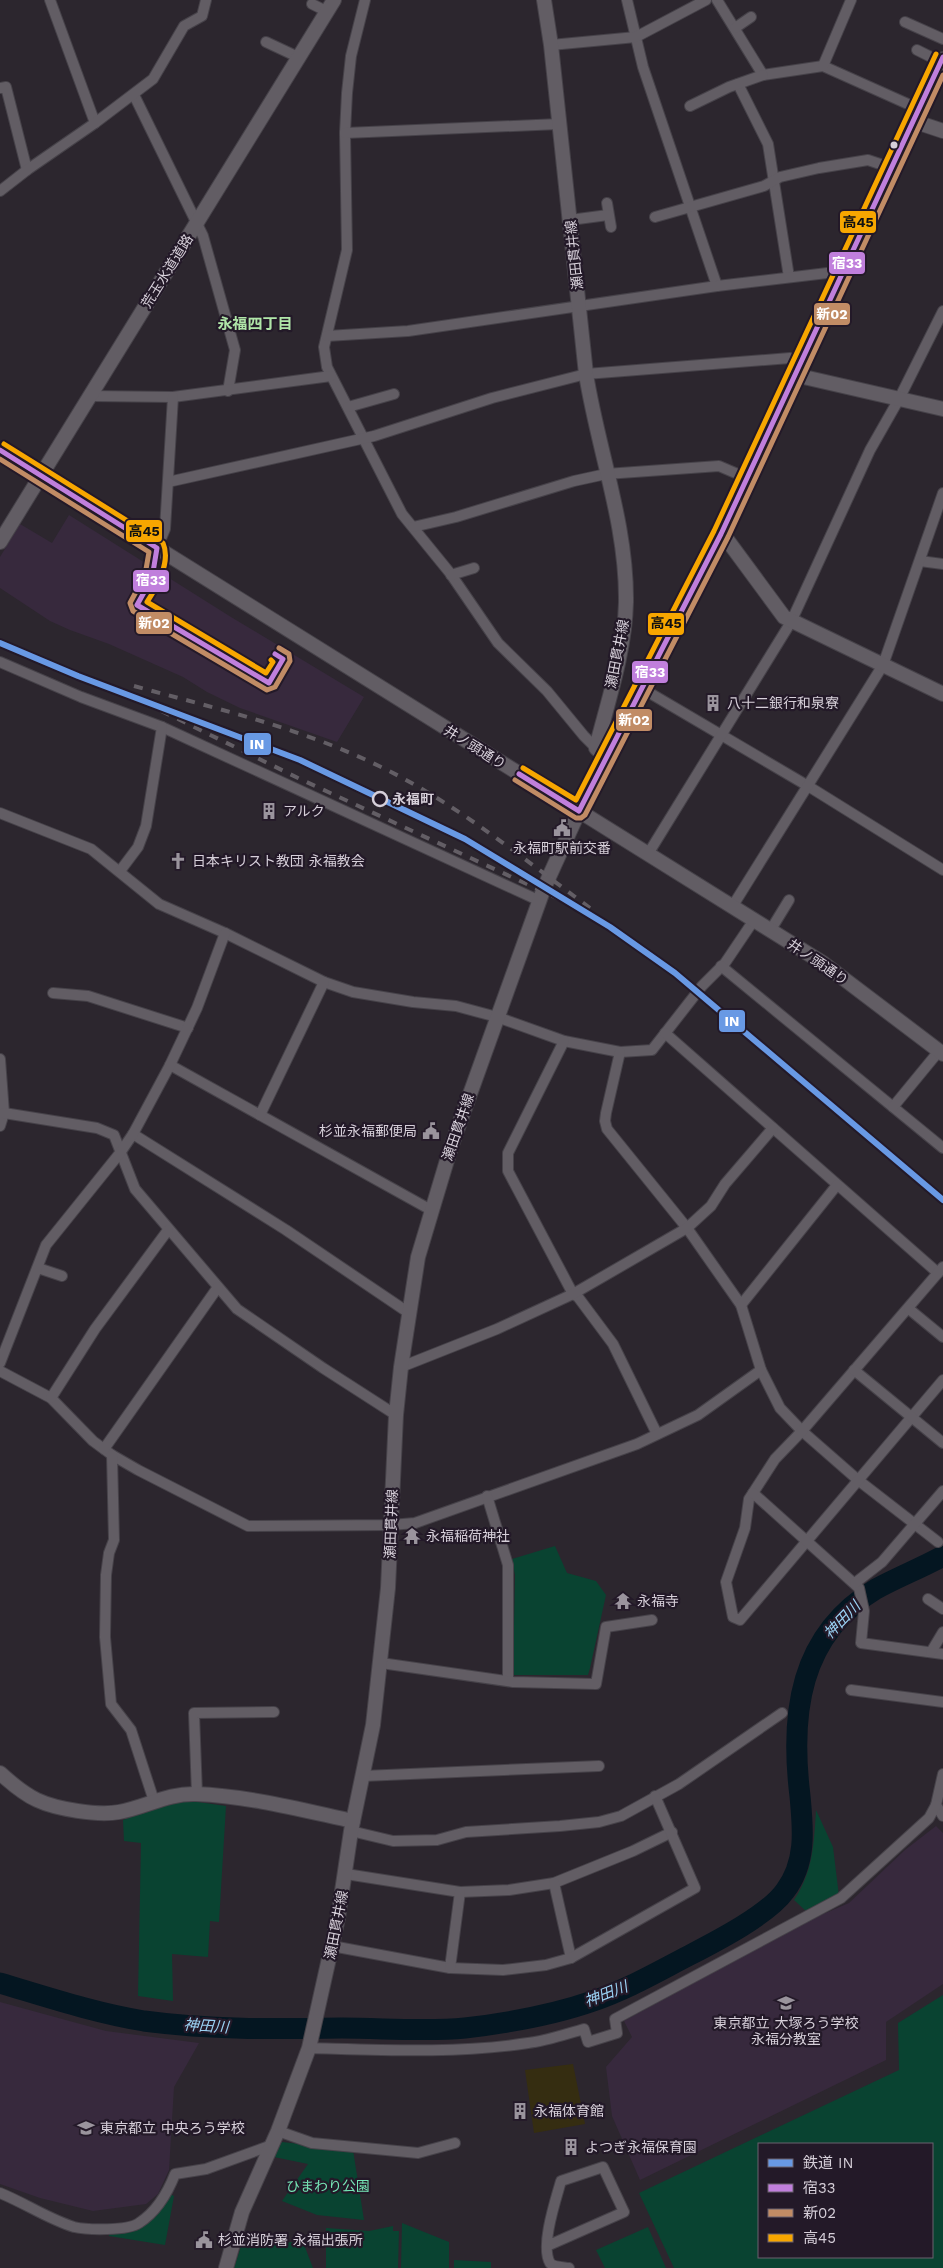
<svg xmlns="http://www.w3.org/2000/svg" width="943" height="2268" viewBox="0 0 943 2268" font-family="'Work Sans','Noto Sans JP',sans-serif">
<style>
.built{fill:#37293d}
.green{fill:#094331;fill-rule:evenodd}
.sand{fill:#352d11}
.lines{fill:none;stroke-linecap:round;stroke-linejoin:round}
.river{stroke:#041621;stroke-width:21}
.street-casing{stroke:#464249;stroke-width:12}
.secondary-casing{stroke:#464249;stroke-width:16}
.street{stroke:#625d64;stroke-width:10}
.secondary{stroke:#625d64;stroke-width:14}
.rail{stroke:#635e65;stroke-width:4;stroke-dasharray:9 9;stroke-linecap:butt}
.bus-1-casing{stroke:#231928;stroke-width:9}
.bus-2-casing{stroke:#231928;stroke-width:9}
.bus-3-casing{stroke:#231928;stroke-width:9}
.bus-1{stroke:#c07fdc;stroke-width:5}
.bus-2{stroke:#c18c65;stroke-width:5}
.bus-3{stroke:#f7a600;stroke-width:5}
.rail-1-casing{stroke:#231928;stroke-width:10}
.rail-1{stroke:#6899e4;stroke-width:6}
.bus-dot{fill:#d6cfd9;stroke:#231928;stroke-width:2}
.stop-dot{fill:#231928;stroke:#d6cfd9;stroke-width:2.5}
.labels{text-anchor:middle;stroke-width:4.5;stroke-linejoin:round;paint-order:stroke}
.street-label{font-size:14px;fill:#d6cfd9;stroke:#231928}
.poi-label{font-size:14px;fill:#d6cfd9;stroke:#231928;text-anchor:start}
.stop-label{font-size:14px;font-weight:bold;fill:#d6cfd9;stroke:#231928;text-anchor:start}
.park-label{font-size:14px;fill:#76e6b6;stroke:#231928}
.neighbourhood-label{font-size:15px;font-weight:bold;fill:#b0e6a8;stroke:#231928}
.water-label{font-size:15px;font-style:italic;fill:#9bd2f4;stroke:#231928}
.line-badge{stroke:#231928;stroke-width:2}
.badge-label{font-size:14px;text-anchor:middle;font-weight:bold;fill:#fff}
.pale-badge-label{font-size:14px;text-anchor:middle;font-weight:bold;fill:#111}
</style>
<rect width="100%" height="100%" fill="#2c262e"/>
<!-- built -->
<g class="built">
<path d="M69,515L231,617L364,697L337,742L240,708L207,692L183,677L109,644L70,630L50,621L0,588V557L20,524L52,543Z"/>
<path d="M936,1826L943,1833V1984L886,2022V2060L640,2180L612,2116L606,2067L632,2037L624,2021L800,1924L849,1903L905,1850Z"/>
<path d="M0,2002L106,2031L199,2043L174,2087L169,2170L158,2194L146,2204L93,2211L40,2198L0,2184Z"/>
</g>
<!-- green -->
<g class="green">
<path d="M555,1546L567,1573L596,1581L606,1595L590,1668L588,1675H513L515,1575L512,1559Z"/>
<path d="M191,1801L226,1806L219,1922L210,1921L208,1957L172,1954L173,2001L138,1996L141,1843L124,1841L123,1820L173,1802Z"/>
<path d="M816,1810L833,1847L839,1896L807,1912L794,1900C813,1872 814,1843 816,1810Z"/>
<path d="M943,1995V2268H674L639,2193L899,2070L898,2023ZM759,2144H932V2257H759Z"/>
<path d="M282,2142L353,2150L364,2220L317,2215L282,2201L308,2164L274,2157Z"/>
<path d="M170,2194L174,2196L165,2245L109,2236V2232L139,2227Z"/>
<path d="M402,2223L449,2242V2268H401Z"/>
<path d="M393,2226V2231H399L398,2268H326V2228L369,2231Z"/>
<path d="M648,2227L666,2268H605L596,2250Z"/>
<path d="M303,2242L313,2268H234L242,2243Z"/>
<path d="M454,2260L491,2262V2268H454Z"/>
</g>
<!-- sand -->
<path class="sand" d="M573,2064L585,2124L534,2133L525,2070Z"/>
<g class="lines">
<!-- river -->
<path class="river" d="M0,1983C47,1997 95,2013 144,2021C209,2030 275,2029 342,2028C383,2028 425,2032 465,2028C507,2023 553,2015 593,2001C626,1990 657,1972 688,1956C715,1942 768,1915 785,1891C807,1862 803,1828 800,1796C790,1714 799,1635 876,1589C898,1577 921,1568 943,1556"/>
<!-- street casing -->
<g class="street-casing">
<g id="street">
<path d="M50,0L95,123"/>
<path d="M365,0L351,56L347,93L345,133L347,250L324,347L327,367L402,514L450,573L498,643L547,691L584,736L596,748"/>
<path d="M627,0L643,67L717,286"/>
<path d="M717,0L763,75L823,66L919,109"/>
<path d="M312,4L326,11"/>
<path d="M905,22L943,39"/>
<path d="M735,28L751,17"/>
<path d="M266,42L298,57"/>
<path d="M551,45L636,37L706,0"/>
<path d="M917,50L941,62"/>
<path d="M823,66L851,0"/>
<path d="M738,84L768,144L789,277"/>
<path d="M0,88L6,87L27,170"/>
<path d="M134,95L203,236L235,350L228,391"/>
<path d="M690,106L729,87L763,75"/>
<path d="M345,133L559,124"/>
<path d="M0,191L27,170L95,123L153,79L184,26L202,16L206,0"/>
<path d="M607,203L611,227"/>
<path d="M655,217L764,186L780,177L819,168L868,160L892,168"/>
<path d="M570,220L608,215"/>
<path d="M327,336L408,331L717,286L844,271"/>
<path d="M90,396L173,397L331,376"/>
<path d="M348,407L394,394"/>
<path d="M168,482L374,436L492,398L586,374L790,358L803,361"/>
<path d="M413,527L456,517L574,481L606,474L719,466L747,478"/>
<path d="M157,548L165,529L173,397"/>
<path d="M920,561L943,564"/>
<path d="M451,575L474,568"/>
<path d="M0,662L81,697L162,727L540,901"/>
<path d="M643,689L808,786L943,870"/>
<path d="M607,758L721,534L943,57"/>
<path d="M0,813L91,849L159,904L225,933L324,982L353,992L413,1002L456,1006L497,1017L564,1041L620,1052L652,1050L702,986L725,963L754,920"/>
<path d="M648,854L791,622L870,450L899,399L943,311"/>
<path d="M120,871L138,847L146,826L162,727"/>
<path d="M732,907L883,665L943,493"/>
<path d="M770,931L789,900"/>
<path d="M721,966L943,1148"/>
<path d="M53,993L88,996L188,1028"/>
<path d="M665,1033L938,1273"/>
<path d="M564,1041L508,1153V1171L573,1294L578,1297L613,1344L657,1434"/>
<path d="M620,1052L606,1113L605,1121L607,1129L687,1228L741,1305L761,1370L780,1408L802,1431L858,1480L938,1542"/>
<path d="M0,1059L4,1113L0,1126"/>
<path d="M170,1065L431,1210"/>
<path d="M893,1107L939,1051"/>
<path d="M4,1113L97,1128L114,1135L135,1189L237,1309L323,1368L396,1415"/>
<path d="M260,1115L324,982"/>
<path d="M133,1134L286,1230L409,1313"/>
<path d="M943,1267L802,1431L775,1459L753,1493L749,1499L745,1528L726,1582L733,1617L740,1620L943,1380"/>
<path d="M38,1268L62,1276"/>
<path d="M741,1305L837,1185"/>
<path d="M909,1309L943,1337"/>
<path d="M0,1363L46,1245L120,1153L133,1134L170,1065L197,1008L225,933"/>
<path d="M401,1367L497,1329L573,1294L687,1228L711,1206L725,1184L773,1128"/>
<path d="M854,1370L943,1443"/>
<path d="M0,1371L51,1398L93,1441L112,1455L138,1470L248,1526L391,1525L415,1523L637,1444L698,1415L761,1370"/>
<path d="M51,1398L95,1329L168,1230"/>
<path d="M104,1449L218,1287"/>
<path d="M112,1455L114,1540L109,1553L106,1575L105,1637L111,1704L131,1730L154,1801"/>
<path d="M753,1493L859,1588L864,1611L861,1643L943,1654"/>
<path d="M487,1496L508,1565V1680"/>
<path d="M855,1583L882,1562L943,1491"/>
<path d="M928,1599L943,1609"/>
<path d="M931,1652L943,1632"/>
<path d="M381,1663L513,1682L596,1684L606,1627L652,1620"/>
<path d="M851,1690L943,1702"/>
<path d="M943,1774L936,1805L943,1816"/>
<path d="M363,1776L599,1766"/>
<path d="M197,1794L194,1713L274,1712"/>
<path d="M351,1831L393,1841L437,1840L466,1832L560,1826L599,1822L621,1816L679,1784L782,1713"/>
<path d="M346,1874L460,1892L509,1890L554,1883L633,1851L672,1832"/>
<path d="M554,1883L571,1958"/>
<path d="M332,1946L450,1968L503,1970L546,1965L571,1958L695,1888L655,1796"/>
<path d="M450,1968L460,1892"/>
<path d="M309,2048C382,2050 456,2054 528,2043C547,2041 566,2034 584,2029L588,2042L617,2033L615,2019L841,1898L929,1818L936,1805"/>
<path d="M278,2131L312,2143L418,2153L455,2143"/>
<path d="M0,2193C25,2203 48,2219 74,2227C87,2230 128,2231 139,2223C156,2212 168,2192 175,2174L206,2169L272,2145"/>
<path d="M547,2246L624,2212L603,2167L561,2181C556,2199 540,2246 550,2263C553,2267 564,2267 569,2268"/>
</g>
</g>
<!-- secondary casing -->
<g class="secondary-casing">
<g id="secondary">
<path d="M913,121L943,131"/>
<path d="M795,375L943,409"/>
<path d="M0,450L823,963L943,1054"/>
<path d="M721,534L728,541L784,617L943,694"/>
<path d="M0,542L334,0"/>
<path d="M0,1773C11,1783 24,1794 37,1800C56,1809 98,1816 119,1812C146,1807 168,1793 196,1794C249,1796 302,1810 353,1821"/>
<path d="M226,2268L242,2212L278,2131L309,2048L338,1918L351,1831L373,1725L388,1588L396,1415L401,1367L418,1257L451,1147L544,888L579,811L607,758L596,748C608,701 625,651 626,602C627,524 598,450 586,374L551,45L544,0"/>
</g>
</g>
<!-- street -->
<use href="#street" class="street"/>
<!-- secondary -->
<use href="#secondary" class="secondary"/>
<!-- rail -->
<g class="rail">
<path d="M134,686C218,709 301,728 379,766C456,803 521,857 590,908"/>
<path d="M129,695L298,778L572,905"/>
</g>
<!-- bus-1 casing -->
<g class="bus-1-casing">
<g id="bus-1">
<path d="M0,450L157,548L152,578L137,605L269,683L283,659L275,654"/>
<path d="M519,774L579,811L721,534L943,57"/>
</g>
</g>
<!-- bus-2 casing -->
<g class="bus-2-casing">
<g id="bus-2">
<path d="M0,459L149,552L145,575L130,603L133,611L267,690L275,687L290,661L289,654L279,648"/>
<path d="M515,780L576,818H581L585,815L728,537L943,75"/>
</g>
</g>
<!-- bus-3 casing -->
<g class="bus-3-casing">
<g id="bus-3">
<path d="M4,444L163,543C171,561 157,587 147,602L266,673L273,662L271,660"/>
<path d="M523,768L576,800L714,531L936,54"/>
</g>
</g>
<!-- bus-1 -->
<use href="#bus-1" class="bus-1"/>
<!-- bus-2 -->
<use href="#bus-2" class="bus-2"/>
<!-- bus-3 -->
<use href="#bus-3" class="bus-3"/>
<!-- rail-1 casing -->
<g class="rail-1-casing">
<path id="rail-1" d="M0,643L78,676L300,760L465,839L610,927L675,973L943,1200"/>
</g>
<!-- rail-1 -->
<use href="#rail-1" class="rail-1"/>
</g>
<!-- icons -->
<defs>
<g id="building-bare" transform="scale(1.35)"><path d="M-4-6H4V6H1V3H-1V6H-4ZM-2.5-4.3h1.7v1.8h-1.7ZM.8-4.3h1.7v1.8H.8ZM-2.5-1h1.7V.8h-1.7ZM.8-1h1.7V.8H.8Z" fill="#9a949d" stroke="#231928" stroke-width="2.5" paint-order="stroke"/></g>
<g id="civic-bare" transform="scale(1.35)"><path d="M-.6-6.5H3V-4.5H.6V-3L4-1V1h2V6H-6V1h2V-1L-.6-3ZM-1.2 2.5V6h2.4V2.5Z" fill="#9a949d" stroke="#231928" stroke-width="2.5" paint-order="stroke"/></g>
<g id="church-bare" transform="scale(1.35)"><path d="M-1.2-6h2.4v3.5h3.3v2.4h-3.3V6h-2.4V-.1h-3.3v-2.4h3.3Z" fill="#9a949d" stroke="#231928" stroke-width="2.5" paint-order="stroke"/></g>
<g id="temple-bare" transform="scale(1.35)"><path d="M0-6L5-2H3V0L6.5 2.5H4V6H1.5V3h-3V6H-4V2.5H-6.5L-3 0V-2H-5Z" fill="#9a949d" stroke="#231928" stroke-width="2.5" paint-order="stroke"/></g>
<g id="school-bare" transform="scale(1.35)"><path d="M0-5L7-2L0 1L-7-2ZM-4 1L0 2.5L4 1V4Q0 6-4 4Z" fill="#9a949d" stroke="#231928" stroke-width="2.5" paint-order="stroke"/></g>
</defs>
<g fill-rule="evenodd">
<use href="#building-bare" x="713" y="703"/>
<use href="#building-bare" x="269" y="811"/>
<use href="#civic-bare" x="562" y="828"/>
<use href="#church-bare" x="178" y="861"/>
<use href="#civic-bare" x="431" y="1131"/>
<use href="#temple-bare" x="412" y="1536"/>
<use href="#temple-bare" x="623" y="1601"/>
<use href="#school-bare" x="786" y="2003"/>
<use href="#building-bare" x="520" y="2111"/>
<use href="#school-bare" x="86" y="2128"/>
<use href="#building-bare" x="571" y="2147"/>
<use href="#civic-bare" x="204" y="2240"/>
</g>
<!-- markers -->
<circle class="bus-dot" cx="894" cy="145" r="4.5"/>
<circle class="stop-dot" cx="380" cy="799" r="7"/>
<g class="labels">
<!-- street labels -->
<g class="street-label">
<text transform="translate(574 255) rotate(-96)" y="5">瀬田貫井線</text>
<text transform="translate(167 271) rotate(-58)" y="5">荒玉水道道路</text>
<text transform="translate(617 654) rotate(-79)" y="5">瀬田貫井線</text>
<text transform="translate(475 747) rotate(32)" y="5">井ノ頭通り</text>
<text transform="translate(818 962) rotate(34)" y="5">井ノ頭通り</text>
<text transform="translate(458 1127) rotate(-71)" y="5">瀬田貫井線</text>
<text transform="translate(391 1524) rotate(-88)" y="5">瀬田貫井線</text>
<text transform="translate(336 1925) rotate(-79)" y="5">瀬田貫井線</text>
</g>
<!-- poi labels -->
<g class="poi-label">
<text x="727" y="708">八十二銀行和泉寮</text>
<text x="283" y="816">アルク</text>
<text x="562" y="853" text-anchor="middle">永福町駅前交番</text>
<text x="192" y="866">日本キリスト教団 永福教会</text>
<text x="417" y="1136" text-anchor="end">杉並永福郵便局</text>
<text x="426" y="1541">永福稲荷神社</text>
<text x="637" y="1606">永福寺</text>
<text x="786" y="2028" text-anchor="middle">東京都立 大塚ろう学校<tspan x="786" dy="16">永福分教室</tspan></text>
<text x="534" y="2116">永福体育館</text>
<text x="100" y="2133">東京都立 中央ろう学校</text>
<text x="585" y="2152">よつぎ永福保育園</text>
<text x="218" y="2245">杉並消防署 永福出張所</text>
</g>
<!-- stop labels -->
<g class="stop-label">
<text x="392" y="804">永福町</text>
</g>
<!-- park labels -->
<g class="park-label">
<text x="328" y="2191">ひまわり公園</text>
</g>
<!-- neighbourhood labels -->
<g class="neighbourhood-label">
<text x="255" y="329">永福四丁目</text>
</g>
<!-- water labels -->
<g class="water-label">
<text transform="translate(842 1620) rotate(-46)" y="5">神田川</text>
<text transform="translate(606 1994) rotate(-21)" y="5">神田川</text>
<text transform="translate(206 2026) rotate(4)" y="5">神田川</text>
</g>
</g>
<g class="line-badge">
<rect x="839" y="210" width="38" height="24" rx="5" fill="#f7a600"/>
<rect x="828" y="251" width="38" height="24" rx="5" fill="#c07fdc"/>
<rect x="813" y="302" width="38" height="24" rx="5" fill="#c18c65"/>
<rect x="125" y="519" width="38" height="24" rx="5" fill="#f7a600"/>
<rect x="132" y="569" width="38" height="24" rx="5" fill="#c07fdc"/>
<rect x="135" y="611" width="38" height="24" rx="5" fill="#c18c65"/>
<rect x="647" y="612" width="38" height="24" rx="5" fill="#f7a600"/>
<rect x="631" y="660" width="38" height="24" rx="5" fill="#c07fdc"/>
<rect x="615" y="708" width="38" height="24" rx="5" fill="#c18c65"/>
<rect x="243" y="732" width="29" height="24" rx="5" fill="#6899e4"/>
<rect x="718" y="1009" width="28" height="24" rx="5" fill="#6899e4"/>
</g>
<g class="badge-label">
<text x="847" y="268">宿33</text>
<text x="832" y="319">新02</text>
<text x="151" y="585">宿33</text>
<text x="154" y="628">新02</text>
<text x="650" y="677">宿33</text>
<text x="634" y="725">新02</text>
<text x="257" y="749">IN</text>
<text x="732" y="1026">IN</text>
</g>
<g class="pale-badge-label">
<text x="858" y="227">高45</text>
<text x="144" y="536">高45</text>
<text x="666" y="628">高45</text>
</g>
<!-- legend -->
<rect x="758" y="2143" width="175" height="115" fill="#231928" stroke="#6b626f"/>
<rect x="768" y="2159" width="25" height="8" fill="#6899e4" stroke="#6b626f"/>
<text x="803" y="2168" font-size="15" fill="#d6cfd9">鉄道 IN</text>
<rect x="768" y="2184" width="25" height="8" fill="#c07fdc" stroke="#6b626f"/>
<text x="803" y="2193" font-size="15" fill="#d6cfd9">宿33</text>
<rect x="768" y="2209" width="25" height="8" fill="#c18c65" stroke="#6b626f"/>
<text x="803" y="2218" font-size="15" fill="#d6cfd9">新02</text>
<rect x="768" y="2234" width="25" height="8" fill="#f7a600" stroke="#6b626f"/>
<text x="803" y="2243" font-size="15" fill="#d6cfd9">高45</text>
</svg>
